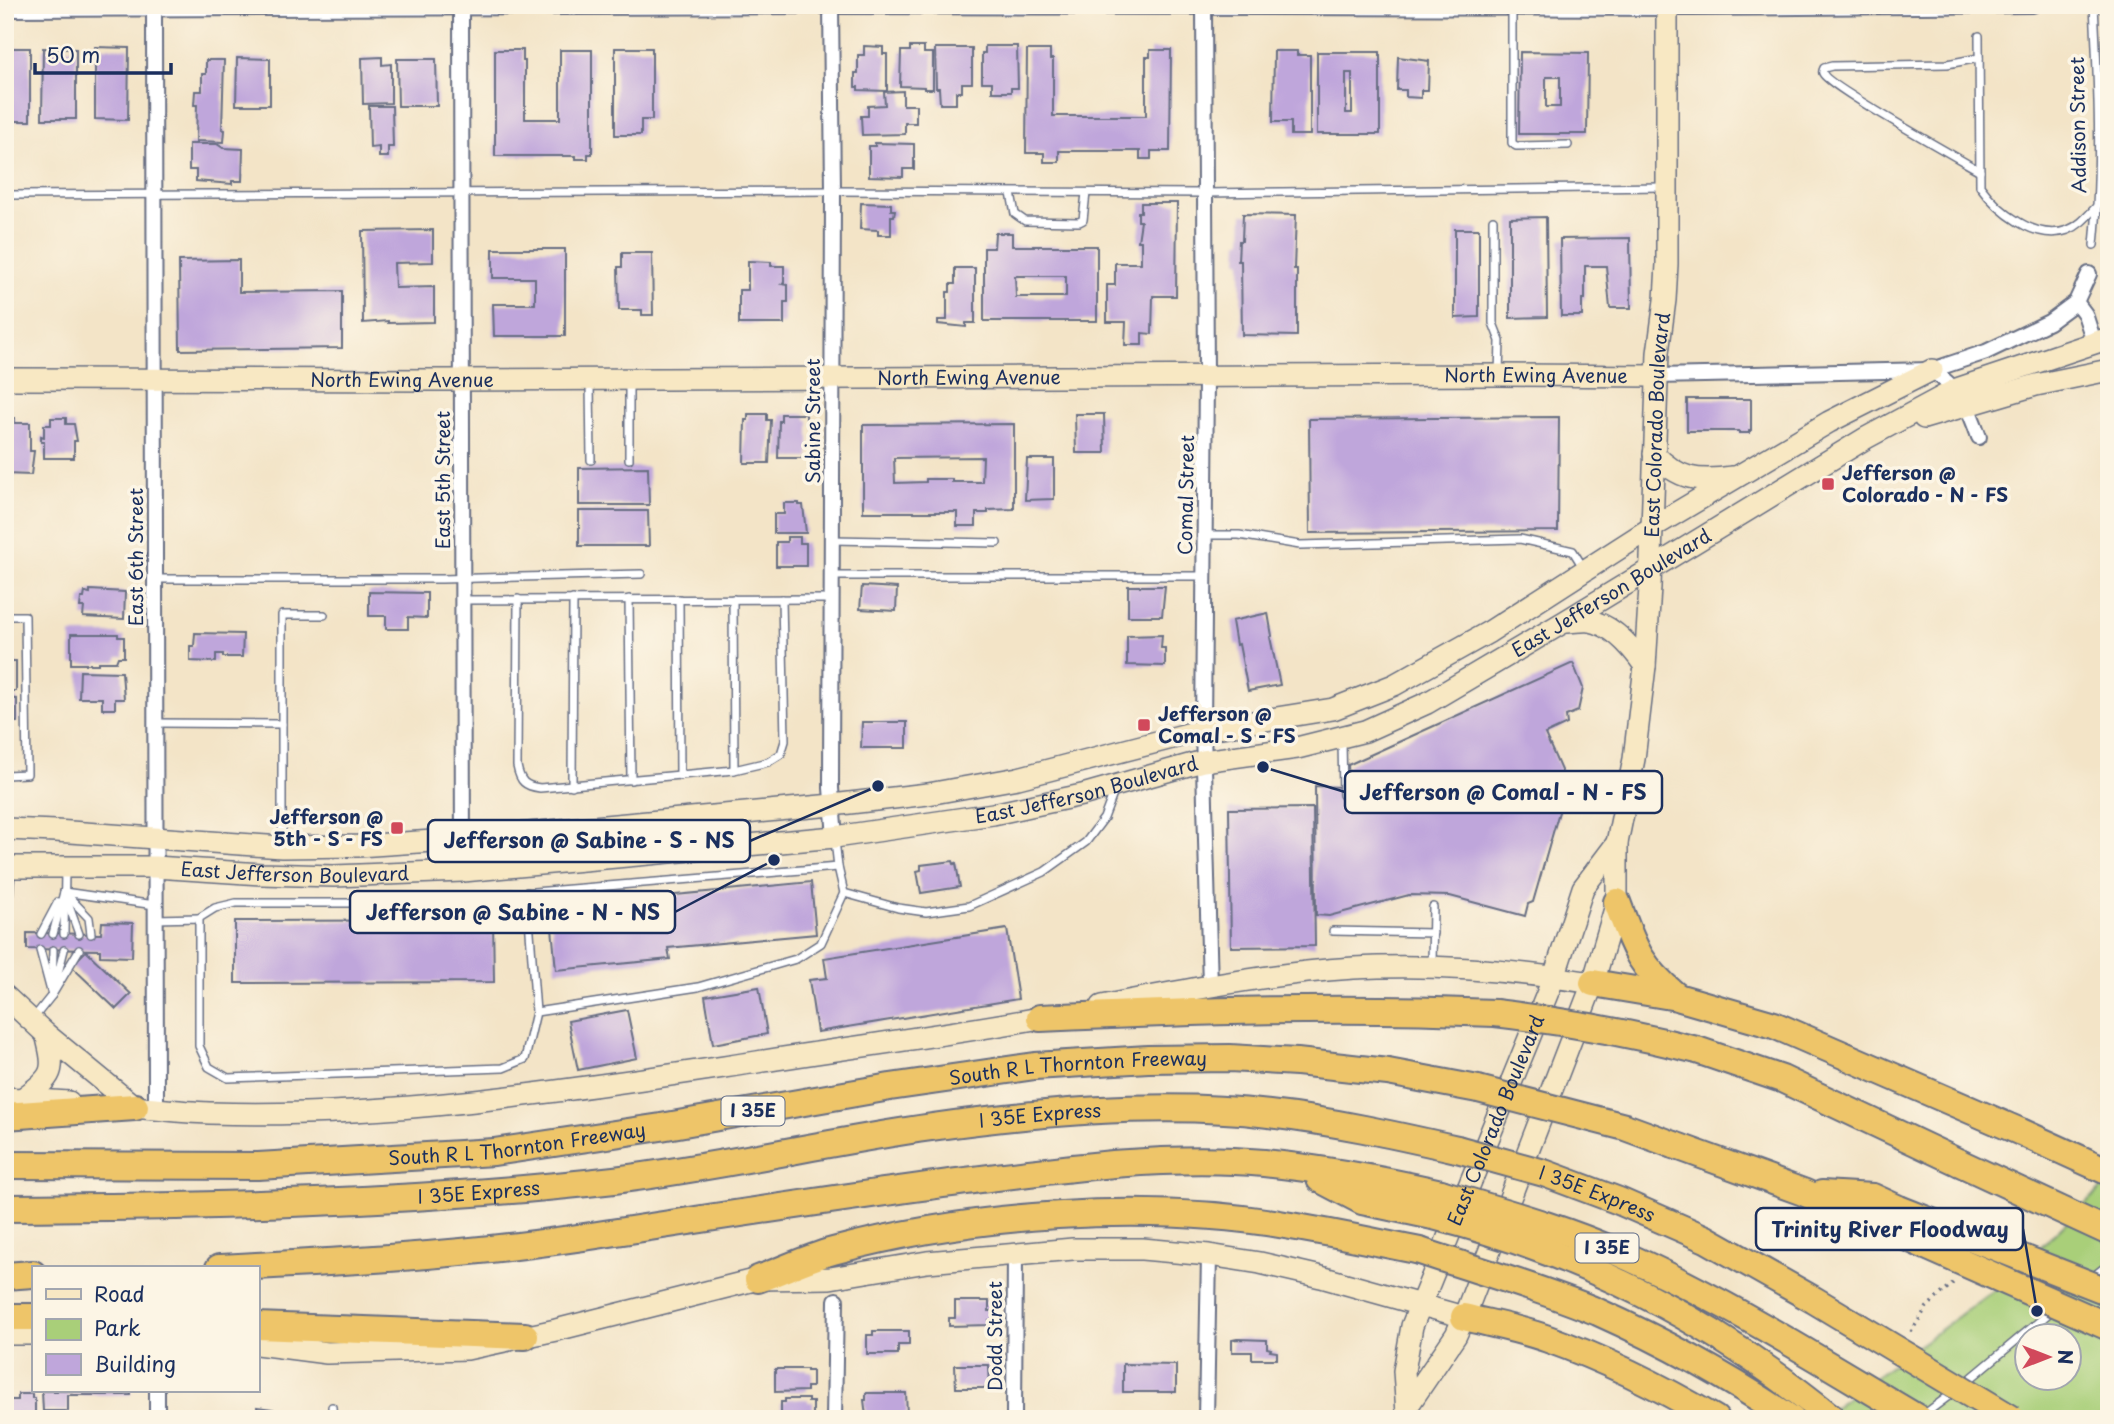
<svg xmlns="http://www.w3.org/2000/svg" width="2114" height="1424" viewBox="0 0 2114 1424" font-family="'Playpen Sans',sans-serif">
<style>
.green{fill:#a9cf79;stroke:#627f6c;stroke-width:2;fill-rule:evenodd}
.building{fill:#bfa6db;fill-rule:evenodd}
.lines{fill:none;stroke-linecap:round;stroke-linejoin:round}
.lane-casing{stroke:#676e83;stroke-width:10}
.street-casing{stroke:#676e83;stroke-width:18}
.secondary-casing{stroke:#676e83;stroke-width:24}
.highway-casing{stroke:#676e83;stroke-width:30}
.path{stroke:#676e83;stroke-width:3.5;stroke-dasharray:2 5;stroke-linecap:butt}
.lane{stroke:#fff;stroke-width:7}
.street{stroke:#fff;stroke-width:14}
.secondary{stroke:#f8e8c3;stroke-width:21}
.highway{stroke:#eec569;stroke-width:26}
.highway-bridge-casing{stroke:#676e83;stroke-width:30;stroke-linecap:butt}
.highway-bridge{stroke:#eec569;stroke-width:26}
.poi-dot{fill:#d1495b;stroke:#fcf5e5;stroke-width:2.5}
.labels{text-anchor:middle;stroke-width:7;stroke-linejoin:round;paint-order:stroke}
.shield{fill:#fcf5e5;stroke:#5e6a86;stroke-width:2}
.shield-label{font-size:18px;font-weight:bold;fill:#1b2f5e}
.street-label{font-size:19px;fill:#1b2f5e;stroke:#fcf5e5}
.poi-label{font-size:19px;font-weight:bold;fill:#1b2f5e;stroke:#fcf5e5;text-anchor:start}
.leader{fill:none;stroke:#1b2f5e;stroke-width:2.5}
.callout-dot{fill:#1b2f5e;stroke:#fcf5e5;stroke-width:2.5}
.callout{fill:#fcf5e5;stroke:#1b2f5e;stroke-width:2.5}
.callout-label{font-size:21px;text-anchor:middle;font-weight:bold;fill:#1b2f5e}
</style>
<rect width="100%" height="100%" fill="#fcf5e5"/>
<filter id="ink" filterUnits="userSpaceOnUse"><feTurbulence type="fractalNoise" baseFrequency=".0143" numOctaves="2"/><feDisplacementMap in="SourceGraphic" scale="14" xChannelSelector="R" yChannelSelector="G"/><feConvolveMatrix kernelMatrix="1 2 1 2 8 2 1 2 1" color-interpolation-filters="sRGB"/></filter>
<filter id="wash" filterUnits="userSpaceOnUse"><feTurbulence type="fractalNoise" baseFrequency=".00686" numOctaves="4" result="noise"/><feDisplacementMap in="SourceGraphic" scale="28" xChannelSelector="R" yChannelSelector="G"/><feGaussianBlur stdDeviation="1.57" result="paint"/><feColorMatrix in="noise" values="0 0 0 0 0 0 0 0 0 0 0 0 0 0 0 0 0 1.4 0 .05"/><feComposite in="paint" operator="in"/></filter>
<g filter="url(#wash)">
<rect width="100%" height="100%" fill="#f3e4c7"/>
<!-- green -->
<path class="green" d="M2109,1181V1419H1818L2001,1285ZM2026,1336H2068V1378H2026Z"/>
<g id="blocks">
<!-- building -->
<g class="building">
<path d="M864,46L883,47V54H887V91L858,90V87H855V73H858V55H864Z"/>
<path d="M985,46H1017L1018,88H1011V92H992V82H982V53H985Z"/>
<path d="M95,47L129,48L128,120L95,119Z"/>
<path d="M910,47H924V53H933V89H924V87L900,86L901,51H910Z"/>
<rect x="5" y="48" width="25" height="73"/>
<path d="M43,48L76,49V119H42Z"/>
<path d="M615,48H652V120H641V135H615Z"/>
<path d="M935,48H972V83H962V92H956V104H940L939,88H936Z"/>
<path d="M495,50H523V61H525V119H560V50H592V154H588V159H575V156H495Z"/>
<path d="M1027,50H1050V59H1053V116H1146V57H1150V50H1171L1170,151H1151V159H1140V151H1059V162H1044V153H1026Z"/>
<path d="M1274,51H1297V55H1310V135H1291V122H1273Z"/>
<path d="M1317,52H1380V134H1317ZM1346,73H1352V113H1346Z"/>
<path d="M1520,52L1588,53L1587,134H1519ZM1546,77H1560V107H1546Z"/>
<path d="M382,57V65L391,64V103L363,104L362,58Z"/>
<path d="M1398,57L1429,61L1428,90H1421V98L1406,97V90H1397Z"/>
<path d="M237,58L270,59V105H236Z"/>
<path d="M397,59H436L437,106H398Z"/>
<path d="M206,60H224L222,129L225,130L224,142L196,141L197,105H194L195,91H202V74H206Z"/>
<path d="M903,91V105H916V123H905V134L862,135L861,116H868V106L885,105L884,92Z"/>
<path d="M369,106H392L393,147H388V157H379V147L370,148Z"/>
<path d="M875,143L914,144V169H903V177L869,176V146H875Z"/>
<path d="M189,144H217L223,148L243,149L242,181H232V184L196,181V170H189Z"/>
<path d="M861,203L891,204V210H895L894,216H891V235H878V230L860,229Z"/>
<path d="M1141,203H1177L1176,296H1153L1152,334L1142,333V345H1125L1126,322H1107V285H1115V263H1141V241H1138L1141,221H1138V212H1141Z"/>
<path d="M1243,214L1296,215L1294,269H1297V336L1242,335L1241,261H1238L1239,241H1242Z"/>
<path d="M1546,217L1547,317L1510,318V218Z"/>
<path d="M1455,229H1479V317L1455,318Z"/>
<path d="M433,230V262L394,263L395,288L434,287V322L388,323V321L363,323L362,231Z"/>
<path d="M995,233H1012V246H1097V321H984V248H994ZM1015,276H1066V297H1016Z"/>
<path d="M1630,238L1631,308H1610L1606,266H1585V299H1582V316H1561L1560,239Z"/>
<path d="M493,249H565V336H494L493,304H535V278H493Z"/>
<path d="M622,253H652L653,315H642V310H619L618,267H622Z"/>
<path d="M239,260V292L342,291V348L180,350L179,261Z"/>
<path d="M748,261L771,262V266H784V283L782,284L788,285V302H784V324H739V290H748Z"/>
<path d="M955,268H975V323H966V327L938,324V320H947V292H950V284H955Z"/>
<path d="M1687,399H1751V431H1749V433H1739V431H1687Z"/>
<path d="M748,414H767V420H771L769,463H744L745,420H748Z"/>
<path d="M781,414H806V420H809V458H778L779,421H781Z"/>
<path d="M1075,414H1104L1105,453H1076Z"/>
<path d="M1559,417L1558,531L1310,533L1309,419Z"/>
<path d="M5,418H15V423H30V451H34L31,475L5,474Z"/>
<path d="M51,418H66V424H74L77,441H74V458H44V442H41V436L44,437V425H51Z"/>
<path d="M1014,424V509L988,510V513H976V526H957V512H863V425ZM983,457L982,482H952V479H926V482L895,483L894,458Z"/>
<path d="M1027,459H1054V499L1025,500Z"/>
<path d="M648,467L649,505H579V468Z"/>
<path d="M784,503H799V505H803L806,533H774V514H784Z"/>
<path d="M579,511H648L649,546H579Z"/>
<path d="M787,537H800V543H806V566H776V542H787Z"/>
<path d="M862,586L897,588L896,611L860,609Z"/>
<path d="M1128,586H1165L1162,616H1128Z"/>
<path d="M90,590L125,592L124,619L83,617L84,607H80L81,598H84L85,592L90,593Z"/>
<path d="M369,592L427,593V618L408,617V629H386V616H369Z"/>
<path d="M1268,613L1272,636L1270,637L1280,685L1248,691L1239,644L1236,645L1232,621Z"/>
<path d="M195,633L243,634L242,657H223V654H216V662L190,661V646H194Z"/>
<path d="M71,634H118V637H124V657H118L116,662H98V664H71Z"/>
<path d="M1162,635L1161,648H1165V666L1127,665V636Z"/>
<rect x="5" y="661" width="11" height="30"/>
<path d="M1573,663L1583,688L1578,711L1566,716L1567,724L1545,734L1567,784L1533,902L1528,904L1525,916L1450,896L1409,895L1329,916L1316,915L1315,786L1395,789L1394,778L1349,782L1348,765Z"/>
<path d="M80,671L122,672L124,699H115V709H102V698H79Z"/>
<path d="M5,698L17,699V722H5Z"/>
<path d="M862,722H907V748H861Z"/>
<path d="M1313,808L1315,946L1231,947L1229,809Z"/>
<path d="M953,861L954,864L956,863L960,887L921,893L917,871L921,870V865Z"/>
<path d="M811,882L816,934L668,948L670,959L556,970L550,907Z"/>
<path d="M493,920L494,982L235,983V921Z"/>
<path d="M102,922L133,923L132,957L100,956V950L27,949V933L101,934Z"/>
<path d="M1007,929L1018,999L817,1032L809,980L827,978L824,958Z"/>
<path d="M86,951L131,994L116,1009L71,966Z"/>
<path d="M759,987L767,1034L713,1044L705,996Z"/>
<path d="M627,1010L637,1058L578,1070L568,1021Z"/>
<path d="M955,1301H989V1311H994V1320H989V1325L949,1326V1318H955Z"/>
<path d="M873,1331H909V1345H898V1354H867V1335H873Z"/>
<path d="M1237,1339L1267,1340V1348L1271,1349L1270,1351L1277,1352V1359H1252V1352H1232V1340Z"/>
<path d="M1123,1364L1176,1365V1392H1123Z"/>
<path d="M955,1365H989L990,1388H956Z"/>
<path d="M775,1369H807V1371H812V1387H807V1391L775,1392Z"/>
<path d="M42,1391H131V1395H68V1411H43Z"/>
<path d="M866,1393H906L907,1414L866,1416L864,1400H866Z"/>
<path d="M18,1394H32V1398H35V1419H7V1400H18Z"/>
<path d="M785,1399H808V1402H813V1418L781,1417V1402H785Z"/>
<path d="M257,1407L272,1409L289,1415L287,1419H258Z"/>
</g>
</g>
</g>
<g filter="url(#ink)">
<use href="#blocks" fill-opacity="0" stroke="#676e83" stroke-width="2"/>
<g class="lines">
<!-- lane casing -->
<g class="lane-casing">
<g id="lane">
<path d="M1512,8V143L1516,146L1568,145"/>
<path d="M1979,36L1980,186C1998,211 2035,242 2068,230C2081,225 2089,214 2098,205"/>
<path d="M1979,58L1947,64L1832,66L1824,68C1823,70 1822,72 1823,73C1825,84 1961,160 1980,171"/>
<path d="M1011,193L1015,214L1025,221L1079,222L1083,220L1086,193"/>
<path d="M5,195L833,191L1205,193L1663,187"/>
<path d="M1493,220V323L1500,341L1499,374"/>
<path d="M2094,245C2102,165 2098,85 2094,5"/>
<path d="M590,383L591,460"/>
<path d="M629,383V459"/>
<path d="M1205,535H1239L1300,545L1520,539L1573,551L1583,567"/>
<path d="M832,540L997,543"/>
<path d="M832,576H1204"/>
<path d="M156,579H442L641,574"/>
<path d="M518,599L517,766C520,782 525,786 540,788L734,770L768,762L781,754L785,741L782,599"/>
<path d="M629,599L631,780"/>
<path d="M679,599L680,776"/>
<path d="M733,599L734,770"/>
<path d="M463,600L831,599"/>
<path d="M5,616H25L27,774L5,775"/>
<path d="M156,723L282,724"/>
<path d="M1342,741L1343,795"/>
<path d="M572,786L573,599"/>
<path d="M835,840L838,867L844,893L898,908L926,912L969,906L1044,872L1086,842L1104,818L1115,789"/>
<path d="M282,843V615H324"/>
<path d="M64,892L155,905"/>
<path d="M527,892L536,1012"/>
<path d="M67,895L89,918L91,934"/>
<path d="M199,918L215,908L236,903H399L838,867"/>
<path d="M155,919L199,918V1046L209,1067L228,1078L503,1068L525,1059L536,1012L698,987L796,959L821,943L844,893"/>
<path d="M1333,931L1433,933"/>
<path d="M41,934L58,902"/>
<path d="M53,934L64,892L79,934"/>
<path d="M64,934L65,870"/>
<path d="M5,948L11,871"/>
<path d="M40,950L52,995L53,950"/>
<path d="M1432,964L1433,907"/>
<path d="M56,981L64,950"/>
<path d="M32,1020L52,995L79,950"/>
<path d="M2090,1279L2109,1264"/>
<path d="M1964,1384L2054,1309"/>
<path d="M332,1407L333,1419"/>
<path d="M1922,1416L1954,1392"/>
<path d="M209,1419L228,1417"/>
</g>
</g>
<!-- street casing -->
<g class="street-casing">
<g id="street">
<path d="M154,5L156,1110"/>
<path d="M461,5L463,871"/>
<path d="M831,5L833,191L831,788L835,837"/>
<path d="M1204,5L1206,376L1203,730L1210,986"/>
<path d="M5,9L831,6L1690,8L2033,5"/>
<path d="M2076,302L2085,314L2094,342"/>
<path d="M1932,370C1963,394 1966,400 1979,437"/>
<path d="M1656,376L1932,370L1986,352L2049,322L2076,302L2089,274"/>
<path d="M157,1391V1419"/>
<path d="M834,1419L836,1300"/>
<path d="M1014,1419L1015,1253"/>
<path d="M1206,1419L1209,1255"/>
</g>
</g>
<!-- secondary casing -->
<g class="secondary-casing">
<g id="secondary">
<path id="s1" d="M5,379L442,380L1499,375L1656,376"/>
<path d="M1924,418L2036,385L2109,370"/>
<path d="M1654,454C1679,480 1698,482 1733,477"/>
<path d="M1567,622C1574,622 1583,620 1590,621C1613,625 1633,649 1645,666"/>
<path d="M5,829L56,831L282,847L358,846L463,839L832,805L928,794L1018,778L1203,730L1333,709L1394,685L1489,632L1651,528L1829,422L1932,370"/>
<path id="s2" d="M5,867H155L261,874L334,876L463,871L835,837L993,814L1082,795L1203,761L1297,748L1365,731L1427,703L1564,622L1866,438L1957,389L2109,338"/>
<path d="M5,996L46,1034L135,1107"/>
<path d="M1102,1006C1170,993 1238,980 1307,972C1401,961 1499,968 1593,983"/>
<path d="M5,1098L69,1102"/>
<path d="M22,1099C54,1075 56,1073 46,1034"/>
<path d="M119,1106C149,1108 179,1112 209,1113C393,1119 577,1089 757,1062C857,1046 957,1034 1056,1015"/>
<path d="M5,1334H33"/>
<path d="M257,1344L327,1353L467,1349L556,1330L758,1279L830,1278L927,1262L1073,1249H1142L1209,1255L1260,1263L1321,1277L1464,1317"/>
<path id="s3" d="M1407,1407L1456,1335L1464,1317L1593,983L1617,902V843L1634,759L1645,666L1650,587L1658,353L1665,300L1667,264V5"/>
<path id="s4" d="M1407,1413L1404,1371L1412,1326L1554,977L1583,888L1617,843"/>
</g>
</g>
<!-- highway casing -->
<g class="highway-casing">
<g id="highway">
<path d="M1617,902C1634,948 1638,964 1676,996"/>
<path d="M1593,983L1677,997L1774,1025L2021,1132"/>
<path d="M1040,1018C1192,1011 1344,1006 1495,1013"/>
<path d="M1697,1050L1782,1079L1960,1163"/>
<path d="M5,1116L135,1107"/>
<path d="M1674,1145L1803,1192L1874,1223"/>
<path id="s5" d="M5,1165L258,1166L494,1152L661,1127L890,1087L1035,1066L1148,1059L1230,1058L1297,1062L1388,1072L1478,1089"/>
<path d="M1320,1179L1362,1201L1433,1216"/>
<path d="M1822,1194L1873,1197L1899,1209"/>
<path id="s6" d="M5,1208C209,1207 411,1203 614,1180C721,1167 826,1142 932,1127C1039,1112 1162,1101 1269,1114C1332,1121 1395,1135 1457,1149"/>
<path d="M219,1268C336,1262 454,1256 570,1239C705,1219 839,1197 974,1180C1066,1168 1172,1154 1264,1163C1323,1169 1383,1180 1441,1193"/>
<path d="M5,1276L33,1274"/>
<path d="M758,1279C783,1270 807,1258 833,1251C970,1214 1144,1201 1285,1225C1330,1232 1375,1242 1420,1251"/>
<path d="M5,1317H33"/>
<path d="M1464,1317C1492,1324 1521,1329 1548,1339C1607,1360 1661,1387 1715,1419"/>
<path d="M257,1326L525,1336"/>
</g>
</g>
<!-- path -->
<g class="path">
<path d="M2010,1230L2025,1216"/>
<path d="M1911,1332L1927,1307L1953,1283"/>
</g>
<!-- lane -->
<use href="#lane" class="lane"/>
<!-- street -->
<use href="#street" class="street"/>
<!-- secondary -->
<use href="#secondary" class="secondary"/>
<!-- highway -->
<use href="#highway" class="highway"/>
<!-- highway-bridge casing -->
<g class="highway-bridge-casing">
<g id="highway-bridge">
<path d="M1495,1013C1564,1021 1630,1033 1697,1050"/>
<path d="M1478,1089L1625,1127L1674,1145"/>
<path d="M2021,1132L2109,1172"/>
<path id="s7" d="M1457,1149L1544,1173L1619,1201L1706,1239L1814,1300L2012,1419"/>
<path d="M1960,1163L2109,1232"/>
<path d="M1441,1193C1500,1211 1560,1227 1617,1252C1724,1299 1819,1360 1919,1419"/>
<path d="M1899,1209L2109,1292"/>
<path d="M1433,1216C1584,1254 1712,1320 1833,1419"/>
<path d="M1874,1223L2109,1327"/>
<path d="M1420,1251C1479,1271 1541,1288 1598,1312C1665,1342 1730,1378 1791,1419"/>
</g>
</g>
<!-- highway-bridge -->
<use href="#highway-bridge" class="highway-bridge"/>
</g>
</g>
<!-- markers -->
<g class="poi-dot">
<rect x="1821" y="477" width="14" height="14" rx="3.5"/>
<rect x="1137" y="718" width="14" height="14" rx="3.5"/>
<rect x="390" y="821" width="14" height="14" rx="3.5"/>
</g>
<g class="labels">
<!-- shield labels -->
<g class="shield">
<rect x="721.5" y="1096.5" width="63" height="29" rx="5"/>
<rect x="1575.5" y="1233.5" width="63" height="29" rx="5"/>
</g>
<g class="shield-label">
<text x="753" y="1117">I 35E</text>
<text x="1607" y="1254">I 35E</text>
</g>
<!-- street labels -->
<g class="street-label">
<text transform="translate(2078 125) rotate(-91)" y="7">Addison Street</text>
<text dy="7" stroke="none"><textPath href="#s1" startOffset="1531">North Ewing Avenue</textPath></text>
<text dy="7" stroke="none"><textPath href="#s1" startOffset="964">North Ewing Avenue</textPath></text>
<text dy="7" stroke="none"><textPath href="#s1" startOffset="397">North Ewing Avenue</textPath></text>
<text transform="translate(813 421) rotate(-90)" y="7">Sabine Street</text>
<text dy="7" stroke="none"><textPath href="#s3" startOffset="1029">East Colorado Boulevard</textPath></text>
<text transform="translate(443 480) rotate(-90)" y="7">East 5th Street</text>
<text transform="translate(1186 495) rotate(-89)" y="7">Comal Street</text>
<text transform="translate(136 557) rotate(-90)" y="7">East 6th Street</text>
<text dy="7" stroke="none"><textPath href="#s2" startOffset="1656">East Jefferson Boulevard</textPath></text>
<text dy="7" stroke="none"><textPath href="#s2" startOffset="1088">East Jefferson Boulevard</textPath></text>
<text dy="7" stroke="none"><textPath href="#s2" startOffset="290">East Jefferson Boulevard</textPath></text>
<text dy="7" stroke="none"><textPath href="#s5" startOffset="1080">South R L Thornton Freeway</textPath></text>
<text dy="7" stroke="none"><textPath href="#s6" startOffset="1041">I 35E Express</textPath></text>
<text dy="7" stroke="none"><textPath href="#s4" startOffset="310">East Colorado Boulevard</textPath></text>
<text dy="7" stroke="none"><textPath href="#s5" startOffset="513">South R L Thornton Freeway</textPath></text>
<text dy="7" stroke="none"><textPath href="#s6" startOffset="474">I 35E Express</textPath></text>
<text dy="7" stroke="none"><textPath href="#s7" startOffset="147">I 35E Express</textPath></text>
<text transform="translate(995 1336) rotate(-90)" y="7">Dodd Street</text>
</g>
<!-- poi labels -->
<g class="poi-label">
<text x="1842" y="480">Jefferson @<tspan x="1842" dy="22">Colorado - N - FS</tspan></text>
<text x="1158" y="721">Jefferson @<tspan x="1158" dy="22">Comal - S - FS</tspan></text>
<text x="383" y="824" text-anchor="end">Jefferson @<tspan x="383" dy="22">5th - S - FS</tspan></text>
</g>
</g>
<!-- callouts -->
<path class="leader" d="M1263 767L1345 792M878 786L750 841M774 860L675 912M2037 1311L2023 1229"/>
<g class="callout-dot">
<circle cx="1263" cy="767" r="7"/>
<circle cx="878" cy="786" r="7"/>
<circle cx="774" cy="860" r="7"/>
<circle cx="2037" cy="1311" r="7"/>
</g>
<g class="callout">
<rect x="1345" y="771" width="317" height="42" rx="7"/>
<rect x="428" y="820" width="322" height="42" rx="7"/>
<rect x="350" y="891" width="325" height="42" rx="7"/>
<rect x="1756" y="1208" width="267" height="42" rx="7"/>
</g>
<g class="callout-label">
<text x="1503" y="800">Jefferson @ Comal - N - FS</text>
<text x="589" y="848">Jefferson @ Sabine - S - NS</text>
<text x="513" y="920">Jefferson @ Sabine - N - NS</text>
<text x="1890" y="1237">Trinity River Floodway</text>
</g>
<!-- margin -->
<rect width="2114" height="1424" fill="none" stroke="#fcf5e5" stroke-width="28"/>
<!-- legend -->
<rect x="32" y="1266" width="228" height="126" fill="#fcf5e5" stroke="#a2a6af" stroke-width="2"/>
<rect x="46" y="1289" width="35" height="10" fill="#f8e8c3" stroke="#a2a6af" stroke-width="2"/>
<text x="94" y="1302" font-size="21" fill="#1b2f5e">Road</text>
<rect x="46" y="1319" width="35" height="21" fill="#a9cf79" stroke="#a2a6af" stroke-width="2"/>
<text x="94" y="1336" font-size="21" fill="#1b2f5e">Park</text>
<rect x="46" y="1354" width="35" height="21" fill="#bfa6db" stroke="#a2a6af" stroke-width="2"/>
<text x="94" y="1372" font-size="21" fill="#1b2f5e">Building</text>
<!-- north arrow -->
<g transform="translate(2048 1357) rotate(90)"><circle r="33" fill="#fcf5e5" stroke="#a2a6af" stroke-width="2"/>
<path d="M0-5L12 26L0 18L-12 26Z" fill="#d1495b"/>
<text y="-10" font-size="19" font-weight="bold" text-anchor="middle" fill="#1b2f5e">N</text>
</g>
<!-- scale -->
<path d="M35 63v10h136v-10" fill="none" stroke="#1b2f5e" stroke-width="3.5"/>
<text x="46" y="63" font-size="21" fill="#1b2f5e" stroke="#fcf5e5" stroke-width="5" paint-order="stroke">50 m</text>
</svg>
